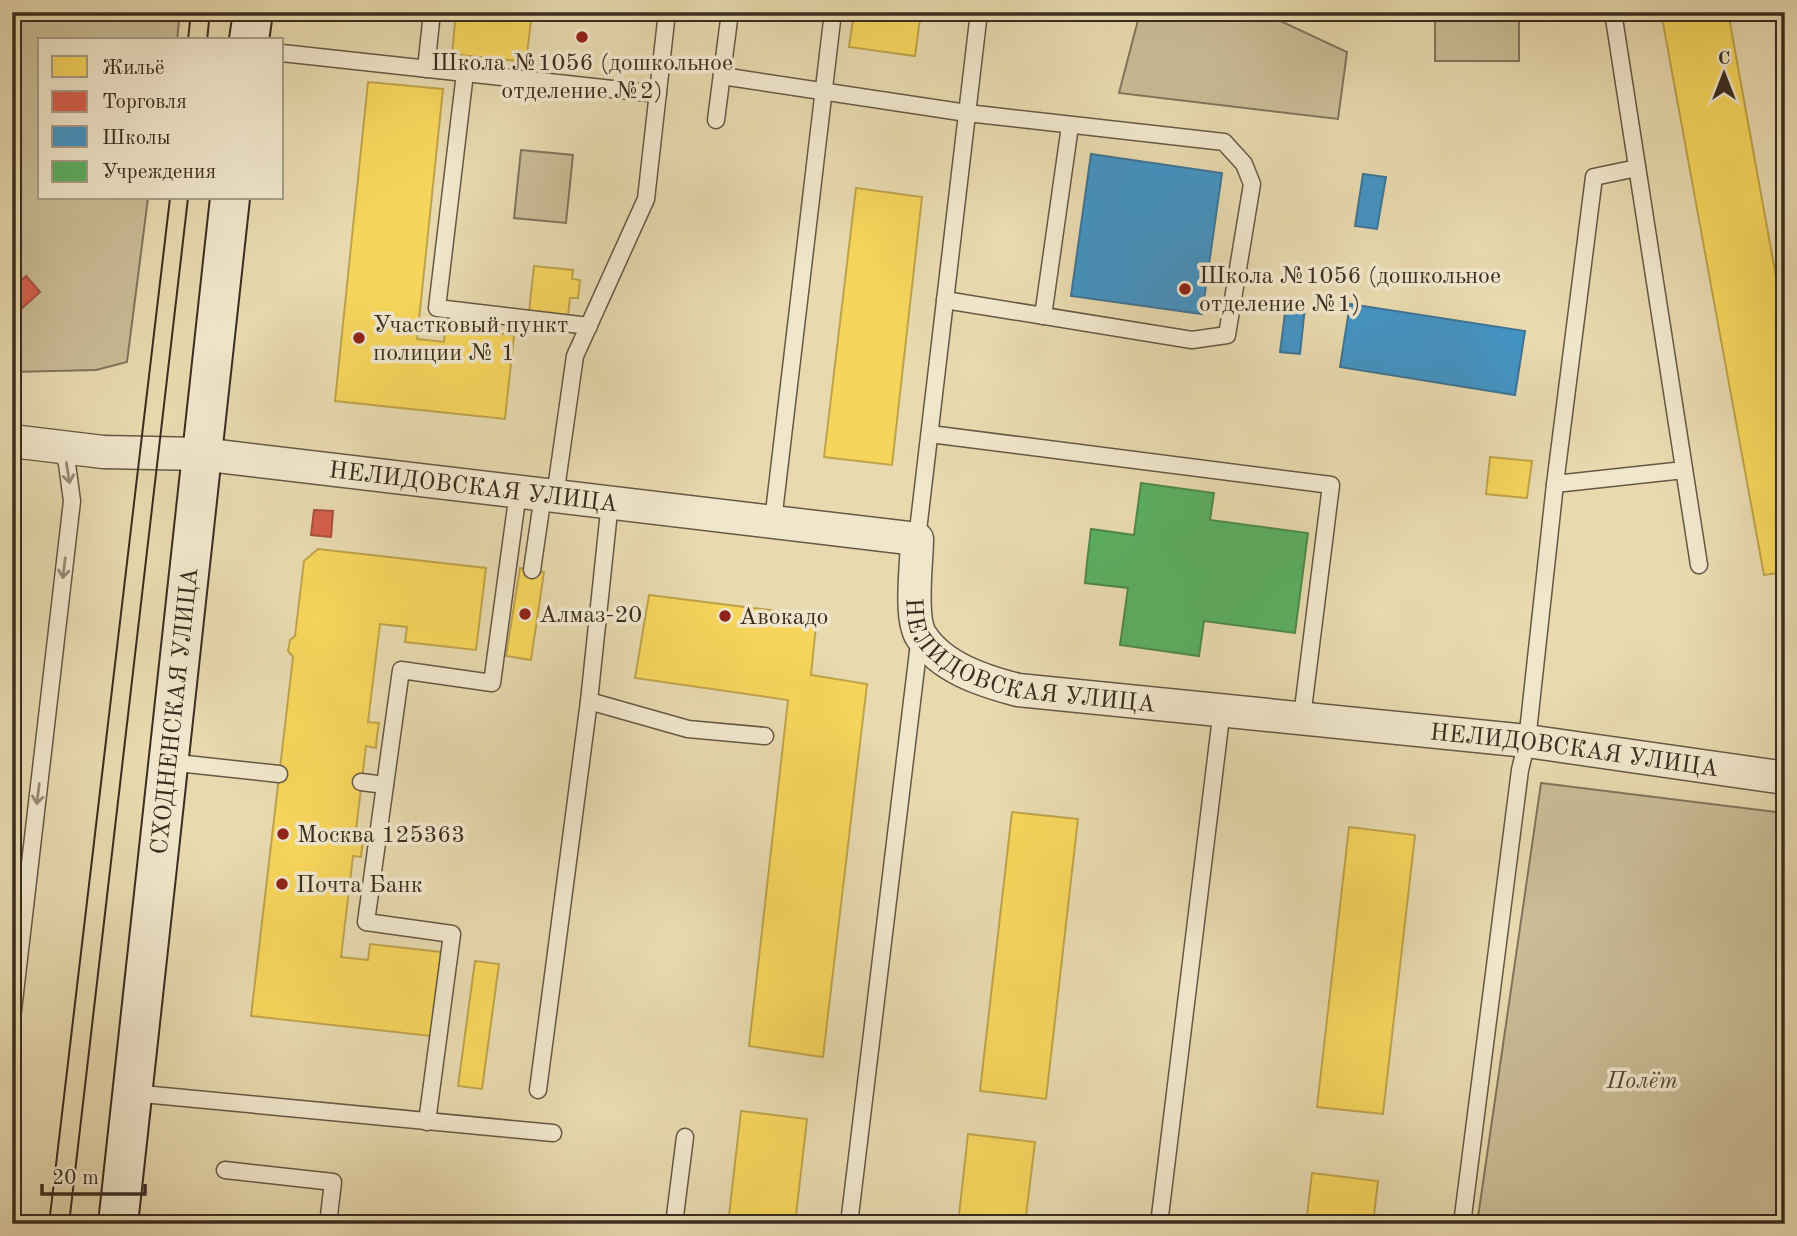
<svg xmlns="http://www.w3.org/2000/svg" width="1797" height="1236" viewBox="0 0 1797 1236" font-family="'Old Standard TT',serif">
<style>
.green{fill:#cabc97;stroke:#82745c;stroke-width:2}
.homes{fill:#f6d55c;stroke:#bea34a;stroke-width:2}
.shops{fill:#d6604d;stroke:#a75140;stroke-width:2}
.schools{fill:#4393c3;stroke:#407492;stroke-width:2}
.public{fill:#5aae61;stroke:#50874e;stroke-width:2}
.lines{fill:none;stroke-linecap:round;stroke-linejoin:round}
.service-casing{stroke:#665844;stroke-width:19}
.minor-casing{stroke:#665844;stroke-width:35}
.secondary-casing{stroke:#3a2d20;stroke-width:42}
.service{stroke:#f0e6cb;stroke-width:16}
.minor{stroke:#f0e6cb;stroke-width:32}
.secondary{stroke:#f0e6cb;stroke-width:38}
.tram{stroke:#3a2d20;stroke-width:2}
.oneway{stroke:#958a76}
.poi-dot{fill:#8f2418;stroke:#f0e6cb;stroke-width:2.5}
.labels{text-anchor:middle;stroke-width:7;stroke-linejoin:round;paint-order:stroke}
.poi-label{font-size:24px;fill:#3a2d20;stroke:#f0e6cb;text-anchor:start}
.street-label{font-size:24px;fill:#3a2d20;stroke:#f0e6cb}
.park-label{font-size:24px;font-style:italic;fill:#574a38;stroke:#f0e6cb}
</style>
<rect width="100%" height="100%" fill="#e8d9af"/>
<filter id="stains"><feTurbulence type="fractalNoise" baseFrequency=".00286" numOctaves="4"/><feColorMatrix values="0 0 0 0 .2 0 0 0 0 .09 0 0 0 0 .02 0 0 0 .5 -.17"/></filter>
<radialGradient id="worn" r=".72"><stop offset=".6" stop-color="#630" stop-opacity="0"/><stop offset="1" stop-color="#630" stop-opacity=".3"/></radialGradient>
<!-- green -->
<g class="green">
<path d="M12,12H180L177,40H40V198H148L127,362L96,370L12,372Z"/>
<path d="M1179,12H1261L1347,52L1338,119L1119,93L1138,20Z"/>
<rect x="1435" y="12" width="84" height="49"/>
<path d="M521,150L573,155L566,223L514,218Z"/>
<path d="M1541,783L1785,813V1224H1477Z"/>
</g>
<!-- homes -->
<g class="homes">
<path d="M456,12H532L526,62L452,54Z"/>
<path d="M854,12H921L915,56L849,47Z"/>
<path d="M1661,12H1728L1785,326V572L1764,575Z"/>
<path d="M368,82L443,89L417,339L444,342L445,328L514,335L505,419L335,401Z"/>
<path d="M856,188L922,197L892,465L824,457Z"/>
<path d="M534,266L573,270L572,279L580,280L578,298H570L568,316L529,312Z"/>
<path d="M1490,457L1532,461L1527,498L1486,494Z"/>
<path d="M318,549L486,568L476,650L405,642L407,627L380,624L368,722L379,723L377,736L376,748L366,746L356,830L364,831L361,857L353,856L341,957L368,960L370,944L441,952L431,1036L251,1016L293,657L288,651L290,640L295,636L304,561Z"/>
<path d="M520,568L544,572L531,660L506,656Z"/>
<path d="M649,595L817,616L811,675L867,684L823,1057L749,1046L788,700L635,678Z"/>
<path d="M1012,812L1078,819L1046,1099L980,1091Z"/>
<path d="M1349,827L1415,835L1383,1114L1317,1107Z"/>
<path d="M475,961L499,964L482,1089L458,1086Z"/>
<path d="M741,1111L807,1119L795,1224H728Z"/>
<path d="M968,1134L1035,1142L1025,1224H958Z"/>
<path d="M1312,1173L1378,1181L1373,1224H1306Z"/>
</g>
<!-- shops -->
<g class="shops">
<path d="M26,276L40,292L20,310L12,301V288Z"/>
<path d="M314,510L333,511L331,537L311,535Z"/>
</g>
<!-- schools -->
<g class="schools">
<path d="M1091,154L1222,173L1202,314L1071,296Z"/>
<path d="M1363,174L1386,177L1377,229L1355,226Z"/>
<path d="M1350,304L1525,331L1515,395L1340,367Z"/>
<path d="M1286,305L1305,307L1300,354L1280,352Z"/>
</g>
<!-- public -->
<path class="public" d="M1141,483L1214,493L1210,520L1308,533L1295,633L1204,621L1199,656L1120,645L1128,588L1085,583L1087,562L1091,529L1134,535Z"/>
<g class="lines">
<!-- service casing -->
<g class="service-casing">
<g id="service">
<path d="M1613,12L1699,565"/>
<path d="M282,53L658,94"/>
<path d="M426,69L432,12"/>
<path d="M465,73L437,308L589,326"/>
<path d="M722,76L967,113L1224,142L1244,164L1252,184L1227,335L1192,340L945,300"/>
<path d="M716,120L730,12"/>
<path d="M1043,316L1070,126"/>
<path d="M930,434L1331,485L1302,717"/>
<path d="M1555,484L1684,470"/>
<path d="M555,496L575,356L646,199L667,12"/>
<path d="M773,521L833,12"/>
<path d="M917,539L979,12"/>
<path d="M532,570L543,495"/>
<path d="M589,701L688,729L765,736"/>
<path d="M168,762L279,774"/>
<path d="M361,782L385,785"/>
<path d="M12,1019L72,501L67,464L61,446"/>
<path d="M538,1090L589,701L610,502"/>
<path d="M132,1093L553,1133"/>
<path d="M427,1122L452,934L366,922L401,670L492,683L518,492"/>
<path d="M225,1170L333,1182L328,1224"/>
<path d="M674,1224L685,1137"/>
<path d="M849,1224L920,635"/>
<path d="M1159,1224L1222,709"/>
<path d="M1462,1224L1520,770L1527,741L1555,484L1594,177L1637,168"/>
</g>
</g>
<!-- minor casing -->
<g class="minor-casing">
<g id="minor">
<path id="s1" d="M12,441L103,452L201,454L917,539C917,562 909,617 921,636C942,668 983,681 1018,690L1527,741L1785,778"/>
</g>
</g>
<!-- secondary casing -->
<g class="secondary-casing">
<g id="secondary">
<path d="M249,40L253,12"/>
<path id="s2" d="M118,1224L230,198"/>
</g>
</g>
<!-- service -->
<use href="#service" class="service"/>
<!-- minor -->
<use href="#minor" class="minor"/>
<!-- secondary -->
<use href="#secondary" class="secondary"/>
<!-- tram -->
<g class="tram">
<path d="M188,40L191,12"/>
<path d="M207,40L210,12"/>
<path d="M49,1224L170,198"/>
<path d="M69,1224L188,198"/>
</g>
</g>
<!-- one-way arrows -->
<defs><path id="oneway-shaft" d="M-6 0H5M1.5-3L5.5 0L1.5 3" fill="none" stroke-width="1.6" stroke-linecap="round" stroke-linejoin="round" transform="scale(1.75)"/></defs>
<g class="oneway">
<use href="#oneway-shaft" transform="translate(68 473) rotate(81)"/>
<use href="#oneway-shaft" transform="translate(64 568) rotate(97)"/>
<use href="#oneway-shaft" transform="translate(38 794) rotate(97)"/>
</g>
<!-- markers -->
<g class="poi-dot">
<circle cx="582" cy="37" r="7"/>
<circle cx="1185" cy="289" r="7"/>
<circle cx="359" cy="338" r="7"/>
<circle cx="525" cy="614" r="7"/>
<circle cx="725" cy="616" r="7"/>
<circle cx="283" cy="834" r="7"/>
<circle cx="282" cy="884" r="7"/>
</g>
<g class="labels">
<!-- poi labels -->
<g class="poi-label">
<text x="582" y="70" text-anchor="middle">Школа №1056 (дошкольное<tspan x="582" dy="28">отделение №2)</tspan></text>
<text x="1199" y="283">Школа №1056 (дошкольное<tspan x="1199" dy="28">отделение №1)</tspan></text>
<text x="373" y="332">Участковый пункт<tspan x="373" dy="28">полиции № 1</tspan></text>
<text x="539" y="622">Алмаз-20</text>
<text x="739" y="624">Авокадо</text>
<text x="297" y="842">Москва 125363</text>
<text x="296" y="892">Почта Банк</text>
</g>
<!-- street labels -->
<g class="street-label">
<text dy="8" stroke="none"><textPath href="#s1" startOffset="464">НЕЛИДОВСКАЯ УЛИЦА</textPath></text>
<text dy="8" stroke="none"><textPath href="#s1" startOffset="1115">НЕЛИДОВСКАЯ УЛИЦА</textPath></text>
<text dy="8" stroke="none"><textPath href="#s2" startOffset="516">СХОДНЕНСКАЯ УЛИЦА</textPath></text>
<text dy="8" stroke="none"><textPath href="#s1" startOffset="1682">НЕЛИДОВСКАЯ УЛИЦА</textPath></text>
</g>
<!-- park labels -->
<g class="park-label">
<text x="1642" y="1088">Полёт</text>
</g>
</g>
<!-- margin -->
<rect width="1797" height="1236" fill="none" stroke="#e8d9af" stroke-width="42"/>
<rect x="14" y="14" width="1769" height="1208" fill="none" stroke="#3a2d20" stroke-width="3.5"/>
<rect x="21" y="21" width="1755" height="1194" fill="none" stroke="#3a2d20" stroke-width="2"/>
<!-- legend -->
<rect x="38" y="38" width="245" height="161" fill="#f0e6cb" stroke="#a79c87" stroke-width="2"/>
<rect x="52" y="56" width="35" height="21" fill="#f6d55c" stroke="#a79c87" stroke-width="2"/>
<text x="102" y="74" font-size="21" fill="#3a2d20">Жильё</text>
<rect x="52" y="91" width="35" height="21" fill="#d6604d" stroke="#a79c87" stroke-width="2"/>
<text x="102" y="108" font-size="21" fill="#3a2d20">Торговля</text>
<rect x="52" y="126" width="35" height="21" fill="#4393c3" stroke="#a79c87" stroke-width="2"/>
<text x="102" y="144" font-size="21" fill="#3a2d20">Школы</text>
<rect x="52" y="161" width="35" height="21" fill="#5aae61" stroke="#a79c87" stroke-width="2"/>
<text x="102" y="178" font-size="21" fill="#3a2d20">Учреждения</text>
<!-- north arrow -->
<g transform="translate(1724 74)" stroke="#f0e6cb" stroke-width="5" paint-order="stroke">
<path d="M0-5L12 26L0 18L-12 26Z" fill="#3a2d20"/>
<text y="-10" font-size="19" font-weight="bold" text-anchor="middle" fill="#3a2d20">С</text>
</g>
<!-- scale -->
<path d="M42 1184v10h103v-10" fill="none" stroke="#3a2d20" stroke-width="3.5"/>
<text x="52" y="1184" font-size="21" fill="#3a2d20" stroke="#f0e6cb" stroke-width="5" paint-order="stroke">20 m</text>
<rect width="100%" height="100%" filter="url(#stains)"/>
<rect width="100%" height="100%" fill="url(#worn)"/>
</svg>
